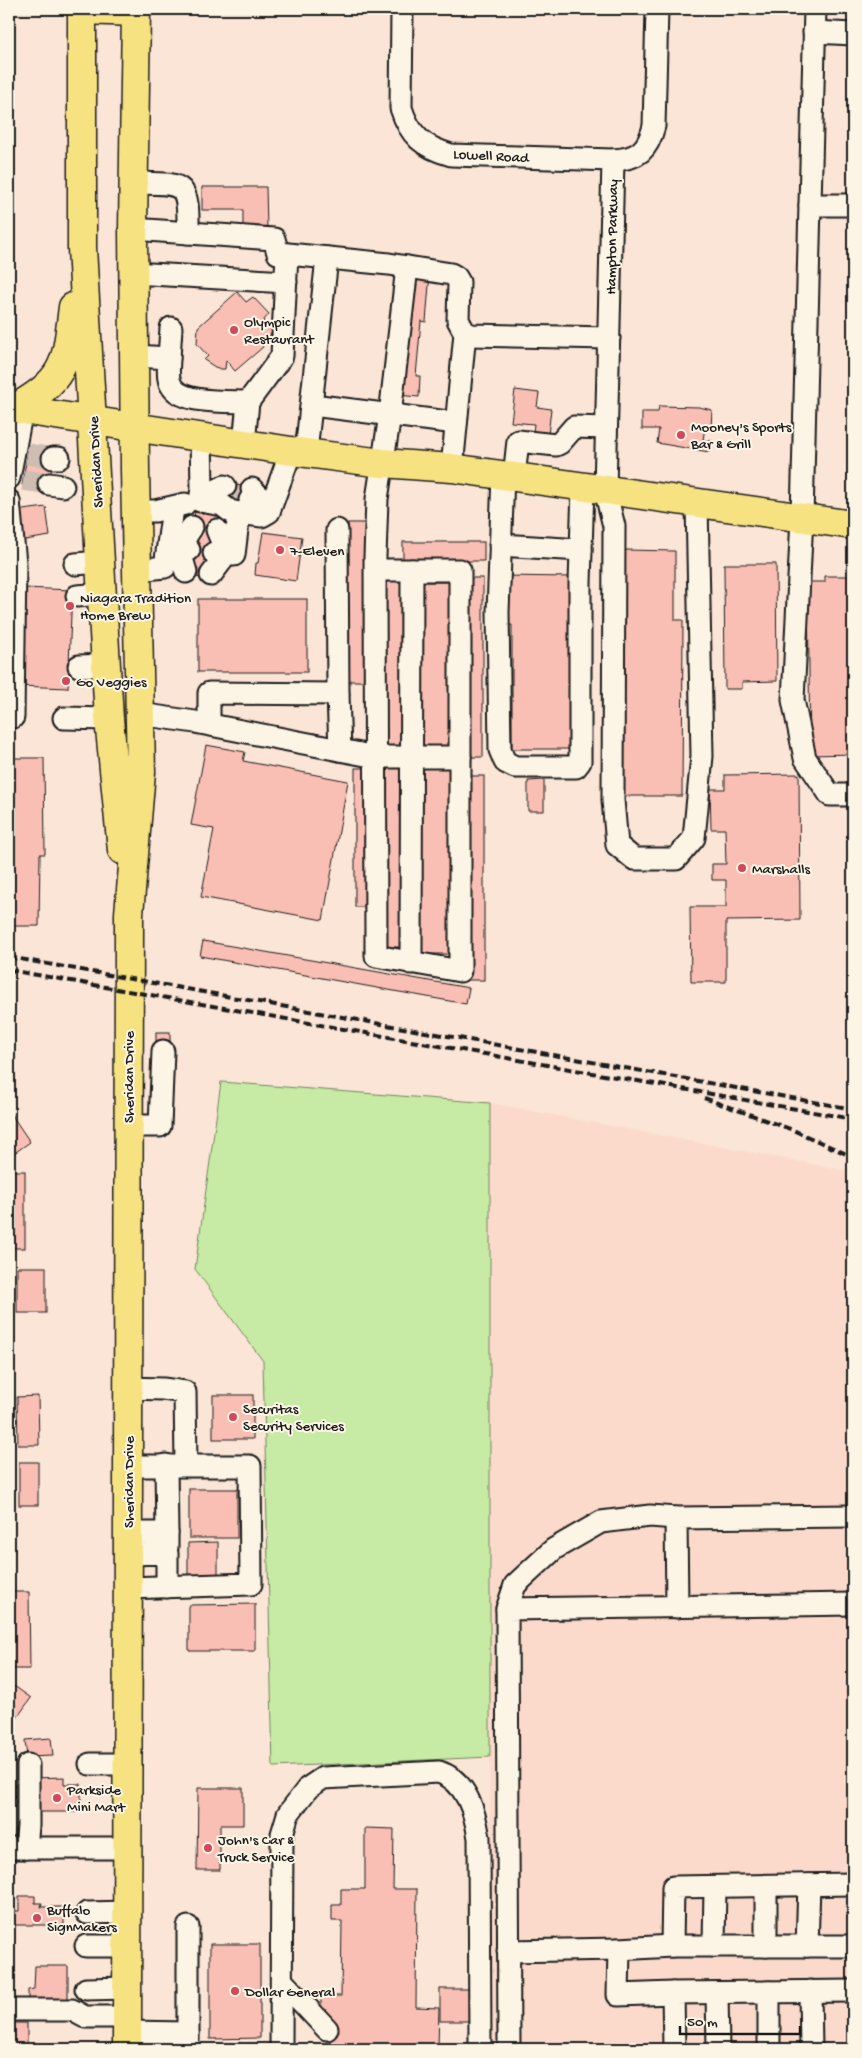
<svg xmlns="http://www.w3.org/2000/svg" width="862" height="2058" viewBox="0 0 862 2058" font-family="'Gochi Hand',sans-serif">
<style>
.built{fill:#fbdacc}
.green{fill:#c7eba4;stroke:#728460}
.building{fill:#fabfb4;stroke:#1c1c1c}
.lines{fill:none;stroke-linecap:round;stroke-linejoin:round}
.minor-tunnel{stroke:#cebdb1;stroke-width:21;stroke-dasharray:21 11;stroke-linecap:butt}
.minor-casing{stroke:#1c1c1c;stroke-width:25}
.major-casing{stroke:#1c1c1c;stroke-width:31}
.minor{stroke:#fcf5e5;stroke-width:21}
.major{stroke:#f7e281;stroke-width:28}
.rail{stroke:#1c1c1c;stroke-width:4;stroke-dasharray:8 4;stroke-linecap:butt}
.poi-dot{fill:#d1495b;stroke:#fcf5e5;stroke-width:2}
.labels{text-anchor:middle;stroke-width:4;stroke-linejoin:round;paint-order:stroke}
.street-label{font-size:15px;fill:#1c1c1c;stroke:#fcf5e5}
.poi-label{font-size:15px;fill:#1c1c1c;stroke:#fcf5e5;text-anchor:start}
</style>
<rect width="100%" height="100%" fill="#fbe5d6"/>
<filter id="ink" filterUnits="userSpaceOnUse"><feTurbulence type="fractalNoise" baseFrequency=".02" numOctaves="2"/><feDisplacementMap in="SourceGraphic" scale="10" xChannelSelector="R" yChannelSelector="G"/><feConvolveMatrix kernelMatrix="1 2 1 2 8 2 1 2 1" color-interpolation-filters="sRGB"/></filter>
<g filter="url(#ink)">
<!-- built -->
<path class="built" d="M490,1103L853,1172V2049H490Z"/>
<!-- green -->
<path class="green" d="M221,1082L490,1103V1757L273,1767L263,1361L195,1269Z"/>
<!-- building -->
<g class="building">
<path d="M202,187H266L267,228H243V210H202Z"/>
<path d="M396,257L431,260L426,322L421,321L416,376H420L419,397L386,394Z"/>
<path d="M237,292L246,302L253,297L269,314L263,321L273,332L261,344L263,347L235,371L226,360L225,369H221L215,367L204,360L208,356L197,344L198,327Z"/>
<path d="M515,390L539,393L537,407L551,409L548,435L533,433L534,424L511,422Z"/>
<path d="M659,406L699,407L712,410L711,428L705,427L703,440L712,441L709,452L657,443L659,429H642V412H658Z"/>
<path d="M28,450L54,454L48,489L22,485Z"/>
<path d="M225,484L252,487L250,503L223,499Z"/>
<path d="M46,507L50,536L19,541L15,511Z"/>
<path d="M195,511L219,514L211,579L186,576Z"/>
<rect x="348" y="523" width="19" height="158"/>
<path d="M263,532L302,537L296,581L255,575L256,563H258Z"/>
<rect x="403" y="542" width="81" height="19"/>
<path d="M625,550L675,551V620H683L682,796H624Z"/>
<path d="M724,564H776L777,681L742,682V689H725Z"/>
<path d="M503,576L571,577L570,749H512V625H503Z"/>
<path d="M825,576H853V754L810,755L808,582H825Z"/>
<rect x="469" y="578" width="14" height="179"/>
<rect x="385" y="581" width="19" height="166"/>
<rect x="421" y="582" width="30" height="164"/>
<path d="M24,588L72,590L68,688L19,686Z"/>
<rect x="198" y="599" width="109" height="73"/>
<path d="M206,745L245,752L243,761L348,781L323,920L201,897L214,829L191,825Z"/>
<path d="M9,758H44L45,854H40L39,926H9Z"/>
<rect x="355" y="768" width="12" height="139"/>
<rect x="384" y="768" width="19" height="179"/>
<rect x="421" y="768" width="30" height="186"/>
<path d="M799,774L800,920L726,921V982H691L690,907H726V880H712V864H726L725,829H711L710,789H725V775Z"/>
<rect x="468" y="776" width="16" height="204"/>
<path d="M544,780V811H528V781Z"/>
<path d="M203,941L469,988L466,1004L200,956Z"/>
<rect x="156" y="1032" width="14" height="15"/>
<path d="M9,1111L30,1142L13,1154L9,1147Z"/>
<rect x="9" y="1171" width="16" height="77"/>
<rect x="17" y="1267" width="29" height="46"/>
<rect x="213" y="1395" width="40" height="44"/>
<path d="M38,1396L39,1445H18L17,1397Z"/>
<rect x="19" y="1462" width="19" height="43"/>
<rect x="189" y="1489" width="48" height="49"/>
<path d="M218,1542V1579H188V1543Z"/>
<path d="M9,1592H29L30,1669H10Z"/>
<path d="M255,1604V1651H189V1605Z"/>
<path d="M14,1686L31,1698L9,1729V1693Z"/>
<path d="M51,1738L53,1756L27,1757L25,1740Z"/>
<path d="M64,1777V1784H81V1812H33V1778Z"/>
<path d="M198,1788H243V1825H220V1870H197Z"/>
<path d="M365,1828L394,1829L393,1889H417L416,2007L439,2008L438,2049H334V2042H327V2014H321V1996H341L342,1921H332V1905H341V1889H365Z"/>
<path d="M19,1896H35V1903H42L41,1907H64V1925H9V1911H19Z"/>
<path d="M210,1944H260V2038L210,2039Z"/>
<path d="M35,1966H68V2001H28V1990L34,1989Z"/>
<rect x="440" y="1989" width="37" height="32"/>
<rect x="9" y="2023" width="18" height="26"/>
</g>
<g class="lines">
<!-- minor-tunnel -->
<g class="minor-tunnel">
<path d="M27,454L53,458"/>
<path d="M23,480L49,484"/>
<path d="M224,498L250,500"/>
</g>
<!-- minor casing -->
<g class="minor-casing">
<g id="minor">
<path d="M402,9L401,108C410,136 423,147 451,155L613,160C638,159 648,150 654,126L657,9"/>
<path d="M815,9L802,517L793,700L805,758L830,795H853"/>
<path d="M814,32L853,34"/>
<path d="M613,160L605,490L614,526L613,800L617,845L634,859H676L694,838L702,756L697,503"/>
<path d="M133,183C183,184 189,179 188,233"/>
<path d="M810,205H853"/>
<path d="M133,229L274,239L278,253L389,264L451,274L456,277L459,282L458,320L465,333L471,335L609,338"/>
<path d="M133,273L286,282"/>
<path d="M135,356L169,358C169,367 166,380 173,388C185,404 229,401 248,402"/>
<path d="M169,358L171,328"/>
<path d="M312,405L456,423"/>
<path d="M201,437L202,488L200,501L222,505L230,511L239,513L262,516L269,512L291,451"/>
<path d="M244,443L248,402L282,356L287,254"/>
<path d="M306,452L327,258"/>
<path d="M53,458H59"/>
<path d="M452,468L465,333"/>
<path d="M503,475L498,612L500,750L505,762L515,767H576L580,762V583L583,487"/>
<path d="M514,477L518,441L556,445L560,443L574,427L606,428"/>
<path d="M9,478L22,410"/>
<path d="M49,484L63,486"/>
<path d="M217,490L225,486"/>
<path d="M250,500L259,496L252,489"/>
<path d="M9,501L15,563L13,717"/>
<path d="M136,511H155L185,504"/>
<path d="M337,530L338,694"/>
<path d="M500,545L581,550"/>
<path d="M169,546L179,548L186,572"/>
<path d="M189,550L179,548L192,527"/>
<path d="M214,553L234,555L239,513"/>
<path d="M75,564L100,562"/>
<path d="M137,570L165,567L173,508"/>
<path d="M375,570H460V971L376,956L375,557L377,499L390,415L407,267"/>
<path d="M211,575L227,554L217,530"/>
<path d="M77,596L102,594"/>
<path d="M79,666L106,665"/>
<path d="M140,714L195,722L376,757H460"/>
<path d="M64,718L109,719"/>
<path d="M209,724V693L338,694L340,750"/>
<path d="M411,963L412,570"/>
<path d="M128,1126H160L163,1051"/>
<path d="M128,1388L163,1389L185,1392L186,1465"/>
<path d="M166,1465L167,1533"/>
<path d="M128,1533H167V1548"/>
<path d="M128,1554L167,1553V1587"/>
<path d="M127,1588L251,1584L250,1466H128"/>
<path d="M677,1607L676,1518L853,1516"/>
<path d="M507,1609L515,1585L554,1549L601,1522L650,1516L676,1518"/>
<path d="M90,1764H127"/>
<path d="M9,1848H127"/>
<path d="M26,1848L28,1826V1765"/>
<path d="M853,1884L673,1887L672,1946H853"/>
<path d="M87,1913L127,1912"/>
<path d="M188,1927V2049"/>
<path d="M86,1946H127"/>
<path d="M714,1946L715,1887"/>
<path d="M766,1946V1886"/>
<path d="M807,1946L809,1885"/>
<path d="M619,1949L672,1946"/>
<path d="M508,1951L619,1949L618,1995L673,1993"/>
<path d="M282,1981L327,2029"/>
<path d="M86,1989L127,1988"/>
<path d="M810,1991L811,2049"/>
<path d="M717,1993L718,2049"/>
<path d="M9,2010H72L85,2017H127"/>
<path d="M127,2032L188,2033"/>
<path d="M281,2049L282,1834L288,1814L308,1788L323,1778L439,1772C467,1781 475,1813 479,1838L480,2049"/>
<path d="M509,2049L507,1609L853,1604"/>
<path d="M674,2049L673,1993L853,1991"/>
<path d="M769,2049V1992"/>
</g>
</g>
<!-- major casing -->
<g class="major-casing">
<g id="major">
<path d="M82,9V248L109,719L122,850"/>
<path d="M82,10L136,12"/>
<path d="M9,408L291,451L382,463L452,468L853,525"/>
<path d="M13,409C67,379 66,364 73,307"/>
<path d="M127,2049L129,914L141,772L135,470L133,229L136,9"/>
</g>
</g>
<!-- minor -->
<use href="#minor" class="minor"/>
<!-- major -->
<use href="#major" class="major"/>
<!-- rail -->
<g class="rail">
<path d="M9,957L853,1109"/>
<path d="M9,970L853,1119"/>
<path d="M704,1098L793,1130L853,1157"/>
</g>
</g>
</g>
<!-- markers -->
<g class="poi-dot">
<circle cx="234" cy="330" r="5"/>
<circle cx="681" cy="435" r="5"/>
<circle cx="280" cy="550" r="5"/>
<circle cx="70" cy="606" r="5"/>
<circle cx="66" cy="681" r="5"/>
<circle cx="742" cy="868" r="5"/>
<circle cx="233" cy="1417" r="5"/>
<circle cx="57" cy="1798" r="5"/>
<circle cx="208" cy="1848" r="5"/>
<circle cx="37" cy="1918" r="5"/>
<circle cx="235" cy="1991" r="5"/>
</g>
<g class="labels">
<!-- street labels -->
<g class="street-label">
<text transform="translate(491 155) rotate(3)" y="5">Lowell Road</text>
<text transform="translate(611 237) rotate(-89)" y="5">Hampton Parkway</text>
<text transform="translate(95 462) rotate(-93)" y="5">Sheridan Drive</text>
<text transform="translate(128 1077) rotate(-90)" y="5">Sheridan Drive</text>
<text transform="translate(128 1482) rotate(-90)" y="5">Sheridan Drive</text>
</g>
<!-- poi labels -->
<g class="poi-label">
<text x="244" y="326">Olympic<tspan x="244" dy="17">Restaurant</tspan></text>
<text x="691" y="431">Mooney's Sports<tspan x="691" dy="17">Bar &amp; Grill</tspan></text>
<text x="290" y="555">7-Eleven</text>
<text x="80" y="602">Niagara Tradition<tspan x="80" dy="17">Home Brew</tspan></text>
<text x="76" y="686">Go Veggies</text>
<text x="752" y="873">Marshalls</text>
<text x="243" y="1413">Securitas<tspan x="243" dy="17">Security Services</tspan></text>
<text x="67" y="1794">Parkside<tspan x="67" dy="17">Mini Mart</tspan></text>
<text x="218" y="1844">John's Car &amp;<tspan x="218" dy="17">Truck Service</tspan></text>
<text x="47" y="1914">Buffalo<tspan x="47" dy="17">SignMakers</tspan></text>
<text x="245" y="1996">Dollar General</text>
</g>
</g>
<!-- margin -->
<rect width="862" height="2058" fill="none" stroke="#fcf5e5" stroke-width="30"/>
<rect x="15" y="15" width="832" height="2028" fill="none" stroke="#1c1c1c" stroke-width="2" filter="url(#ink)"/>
<!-- scale -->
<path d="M680 2026v8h120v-8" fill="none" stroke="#1c1c1c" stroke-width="2.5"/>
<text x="687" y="2026" font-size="15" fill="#1c1c1c" stroke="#fcf5e5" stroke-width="4" paint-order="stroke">50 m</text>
</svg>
